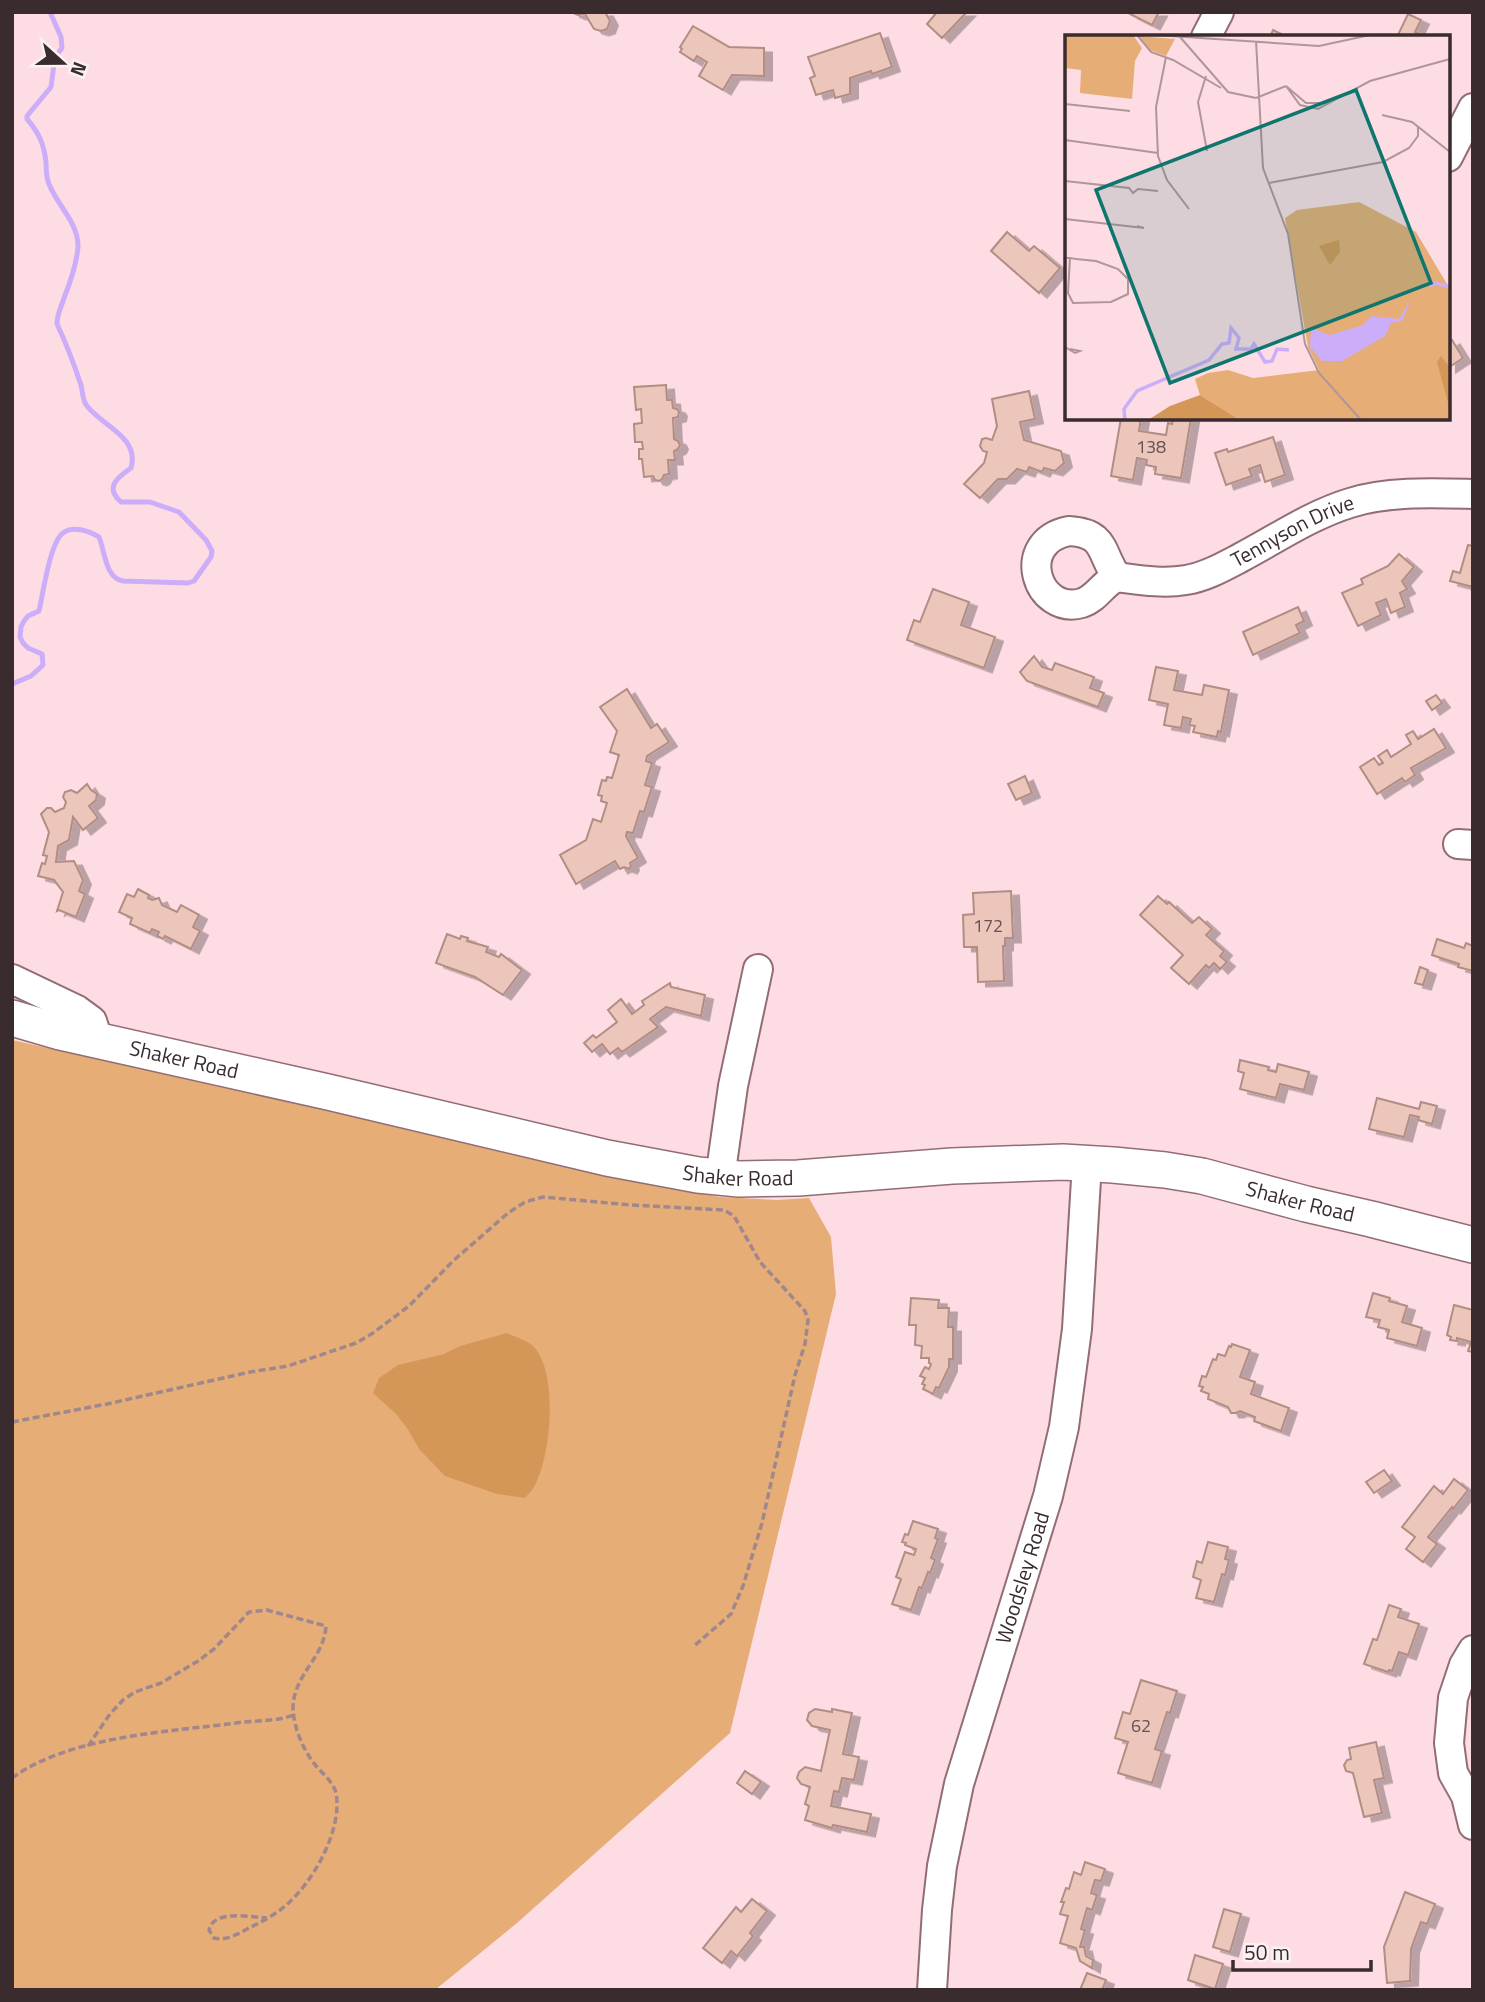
<svg xmlns="http://www.w3.org/2000/svg" width="1485" height="2002" viewBox="0 0 1485 2002" font-family="'Titillium Web',sans-serif">
<style>
.green{fill:#e6ad76}
.forest{fill:#d59758}
.lines{fill:none;stroke-linecap:round;stroke-linejoin:round}
.stream{stroke:#ccadf9;stroke-width:5}
.building{fill:#ecc5bb;stroke:#b28d84;stroke-width:2;filter:url(#shadow)}
.minor-casing{stroke:#916d75;stroke-width:32}
.major-casing{stroke:#916d75;stroke-width:38}
.path{stroke:#a0878c;stroke-width:3.5;stroke-dasharray:7 3.5;stroke-linecap:butt}
.minor{stroke:#fff;stroke-width:28}
.major{stroke:#fff;stroke-width:35}
.labels{text-anchor:middle;stroke-width:5;stroke-linejoin:round;paint-order:stroke}
.number-label{font-size:18px;fill:#665251}
.street-label{font-size:21px;fill:#3a2b2e;stroke:#f9f1f3}
.inset-river{fill:none;stroke:#ccadf9;stroke-width:3.5}
.inset-road{fill:none;stroke:#b0959b;stroke-width:2}
.view{fill:#0f766e;fill-opacity:0.15;stroke:#0f766e;stroke-width:3.5}
.inset-edge{fill:none;stroke:#3a2b2e;stroke-width:3.5}
</style>
<defs>
<filter id="shadow"><feDropShadow dx="8" dy="4.5" stdDeviation="0" flood-color="#0004"/></filter>
</defs>
<rect width="100%" height="100%" fill="#fedce3"/>
<!-- green -->
<path class="green" d="M12,1040L485,1145L584,1169L720,1197L777,1200L809,1198L831,1237L836,1294L730,1733L517,1923L435,1990H12Z"/>
<!-- forest -->
<path class="forest" d="M507,1333C515,1337 529,1341 535,1348C558,1376 551,1455 535,1485C533,1490 528,1494 525,1498L497,1494L445,1476L420,1450L407,1428L396,1414L373,1393L379,1378L398,1365L444,1354L460,1346Z"/>
<g class="lines">
<!-- stream -->
<path class="stream" d="M12,684L31,676L43,665L42,654L28,648L23,643L20,637L21,627L24,621L28,616L39,611C43,594 50,542 63,533C73,525 89,531 99,537C105,551 105,578 123,581L188,583L194,581L211,557L212,551L206,540L179,512L150,502H121C104,487 118,477 131,468C140,437 102,426 87,406C82,400 83,392 81,385C74,364 66,343 57,324C57,314 61,308 64,298C70,283 77,263 78,246C78,222 57,205 49,184C46,177 46,170 46,162C44,144 39,133 27,119V116L51,87L55,57L62,48L61,37L50,12"/>
</g>
<!-- building -->
<g class="building">
<path d="M605,12L610,21L607,29L601,31L594,29L585,14L578,15L571,12Z"/>
<path d="M937,12H967L942,38L927,24Z"/>
<path d="M1131,12H1159L1152,25L1130,14Z"/>
<path d="M1408,14L1421,20L1415,32L1426,37H1397Z"/>
<path d="M693,26L729,47L764,48V76L732,75L723,90L699,76L707,62L697,56L694,61L680,52L682,49L680,47Z"/>
<path d="M1273,30L1287,37H1270Z"/>
<path d="M880,33L892,67L872,74L871,71L850,78V94L835,98L833,90L816,95L810,78L815,76L808,57Z"/>
<path d="M1007,232L1029,251L1034,246L1060,268L1039,293L991,251Z"/>
<path d="M1452,340L1463,358L1448,368V342Z"/>
<path d="M666,385L667,400H672L673,408L677,409L679,412L678,417L673,418L674,439L678,441L680,445L678,449L674,451L675,460H668L669,474L664,475L662,479L659,481L655,480L653,476L644,477L642,459H639V449H643L642,442H635L634,424L642,423L641,409L636,410L634,387Z"/>
<path d="M1029,391L1035,419L1020,422L1024,440L1061,451L1064,463L1055,471L1044,468L1042,472L1029,467L1027,472L1017,469L1007,479H998L980,498L964,484L984,463L987,452L983,451L980,446L982,439L986,438L992,440L997,426L992,399Z"/>
<path d="M1121,418H1141L1139,431L1166,435L1168,423L1172,424L1173,418H1191L1181,478L1155,474L1156,467L1146,465L1147,460L1137,458L1133,480L1111,476Z"/>
<path d="M1273,437L1285,475L1265,482L1260,465L1249,469L1252,476L1226,485L1215,453L1227,449L1228,452Z"/>
<path d="M1468,545L1473,546V587L1450,581L1453,571L1460,573Z"/>
<path d="M1399,554L1414,567L1402,581L1407,589L1400,593L1405,607L1391,613L1386,599L1376,603L1381,615L1358,626L1342,593L1363,584L1361,579L1388,566Z"/>
<path d="M933,589L969,602L961,625L995,637L984,668L907,640L914,620L920,622Z"/>
<path d="M1298,607L1304,621L1296,625L1300,633L1253,655L1243,632Z"/>
<path d="M1034,656L1042,667L1052,670L1055,663L1094,677L1090,688L1104,693L1098,707L1027,681L1020,672Z"/>
<path d="M1156,667L1178,671L1174,690L1202,695L1204,685L1229,690L1221,732L1218,731L1217,737L1193,732L1195,726L1189,725L1191,719L1183,717L1181,728L1164,725L1168,704L1149,700Z"/>
<path d="M627,689L651,728L657,724L669,742L647,756L646,761L652,763L645,785L652,787L644,812L640,811L633,833L627,832L626,836L638,858L630,863L631,866L629,869L624,867L620,869L615,861L576,884L560,855L586,840L593,819L601,822L607,803L601,801L602,796L598,795L602,780L606,781L607,777L612,778L619,755L610,752L617,731L600,707Z"/>
<path d="M1436,695L1442,703L1432,710L1426,701Z"/>
<path d="M1434,729L1446,748L1411,768L1415,775L1405,782L1402,778L1377,794L1360,767L1374,758L1379,765L1383,763L1378,756L1387,750L1391,757L1411,744L1406,735L1413,731L1418,739Z"/>
<path d="M1025,776L1032,793L1016,800L1008,784Z"/>
<path d="M87,784L91,790L97,794L96,800L89,806L98,818L83,830L73,817L69,840L58,846L56,862L74,861L83,880L79,891L85,894L76,917L59,910L57,911L63,892L54,880L38,876L42,863L45,864L47,856L43,855L49,832L41,814L47,808H51L55,812L64,808L66,802L63,797L65,792L71,790L77,793Z"/>
<path d="M138,889L149,895L148,898L152,900L159,898L162,905L177,912L181,905L199,915L193,927L200,931L191,949L165,936L163,939L157,936L159,932L152,929L150,933L130,924L132,918L119,912L127,894L134,897Z"/>
<path d="M1011,891L1013,938H1005V946H1003L1004,981L978,982L977,947H964L963,915L974,914L973,893Z"/>
<path d="M1158,896L1167,904L1169,902L1192,923L1199,917L1212,929L1206,935L1224,951L1220,956L1227,962L1220,969L1214,963L1209,968L1206,965L1189,984L1171,968L1183,955L1140,915Z"/>
<path d="M447,934L460,939L461,936L468,938L467,941L488,947L486,952L499,957L501,954L522,970L503,995L475,977L436,963Z"/>
<path d="M1437,939L1464,948L1466,943L1473,946V971L1458,967L1459,964L1432,955Z"/>
<path d="M1420,967L1428,970L1423,985L1415,983Z"/>
<path d="M670,983L671,987L705,995L701,1016L666,1007L650,1019L658,1027L622,1052L618,1048L610,1054L602,1044L592,1052L584,1043L593,1035L596,1038L617,1022L608,1010L621,999L632,1014L644,1005L642,1001Z"/>
<path d="M1240,1060L1269,1067L1268,1070L1276,1072L1278,1064L1309,1072L1304,1090L1280,1084L1276,1098L1240,1089L1244,1073L1238,1071Z"/>
<path d="M1377,1098L1419,1109L1421,1102L1437,1106L1432,1124L1418,1120L1419,1117L1410,1115L1404,1137L1369,1129Z"/>
<path d="M1373,1293L1390,1298L1389,1301L1407,1306L1402,1322L1422,1328L1417,1346L1387,1338L1389,1330L1378,1327L1380,1320L1366,1317Z"/>
<path d="M911,1298L939,1300L938,1308H949L948,1327H953V1359H949V1367L939,1388L936,1387L933,1394L923,1389L925,1385L922,1384L925,1378L920,1376L925,1367L929,1369L931,1364L929,1363V1358H921L922,1346L915,1345L916,1325H909Z"/>
<path d="M1454,1305L1473,1310V1352L1468,1351L1471,1342L1457,1338V1341L1450,1340L1451,1337L1447,1335Z"/>
<path d="M1232,1344L1250,1350L1240,1377L1255,1382L1251,1394L1289,1408L1281,1431L1254,1421L1255,1417L1240,1411L1236,1413H1231L1228,1407L1208,1399L1209,1394L1201,1391L1203,1387L1199,1386L1202,1376L1206,1377L1213,1359L1216,1360L1218,1354L1225,1356L1229,1346L1231,1347Z"/>
<path d="M1384,1470L1392,1481L1374,1493L1366,1482Z"/>
<path d="M1454,1479L1468,1490L1453,1509L1452,1507L1428,1537L1437,1544L1423,1562L1406,1549L1415,1537L1402,1527L1434,1486L1443,1494Z"/>
<path d="M913,1521L938,1529L935,1538L938,1539L931,1558L935,1560L930,1573L928,1572L922,1588L919,1587L911,1610L892,1604L901,1579L896,1577L905,1552L914,1555L916,1549L905,1545L906,1543L902,1542L905,1534L908,1535Z"/>
<path d="M1208,1542L1228,1547L1225,1559L1229,1560L1225,1575L1222,1574L1214,1602L1196,1598L1201,1580L1193,1577L1197,1561L1202,1563Z"/>
<path d="M1389,1605L1401,1609L1398,1617L1419,1624L1408,1655L1399,1652L1392,1671L1389,1670L1388,1672L1364,1664L1373,1639L1377,1640Z"/>
<path d="M1141,1680L1177,1691L1170,1713L1167,1712L1155,1749L1162,1751L1152,1783L1118,1773L1128,1742L1115,1738L1123,1712L1130,1714Z"/>
<path d="M815,1709L832,1712V1709L852,1713L843,1754L859,1757L854,1780L842,1778L839,1792L834,1791L831,1806L871,1814L867,1832L833,1825L832,1828L805,1820L809,1806L805,1804L810,1787L801,1784L797,1778L799,1772L805,1767L821,1771L830,1730L812,1726L807,1720L809,1713Z"/>
<path d="M1376,1742L1384,1778L1374,1780L1382,1813L1364,1817L1353,1773L1346,1771L1344,1765L1347,1760L1351,1759L1349,1748Z"/>
<path d="M745,1771L761,1782L752,1794L737,1783Z"/>
<path d="M1085,1862L1105,1869L1101,1881L1095,1880L1091,1893L1097,1895L1092,1910L1087,1908L1081,1929L1085,1930L1080,1947H1084L1086,1956L1093,1960L1092,1968L1080,1961L1076,1948L1060,1943L1068,1916L1060,1914L1064,1902H1061L1066,1888L1069,1889L1074,1872L1081,1875Z"/>
<path d="M1405,1892L1435,1904L1427,1924L1421,1922L1411,1949L1410,1981L1387,1983L1384,1947Z"/>
<path d="M752,1899L767,1911L750,1933L753,1936L737,1956L731,1951L722,1963L703,1948L736,1907L741,1912Z"/>
<path d="M1224,1909L1241,1914L1230,1952L1213,1947Z"/>
<path d="M1195,1955L1223,1964L1215,1989L1188,1980Z"/>
<path d="M1087,1973L1106,1980L1102,1990H1080Z"/>
</g>
<g class="lines">
<!-- minor casing -->
<g class="minor-casing">
<g id="minor">
<path d="M1206,37L1219,12"/>
<path d="M1448,157L1473,108"/>
<path d="M1069,531C1107,533 1100,554 1117,577C1103,583 1097,598 1082,603C1037,616 1013,542 1069,531Z"/>
<path id="s1" d="M1117,577C1140,580 1163,584 1186,580C1205,577 1223,567 1240,558C1276,539 1311,515 1350,503C1387,491 1434,493 1473,494"/>
<path d="M1458,844L1473,845"/>
<path d="M12,979L77,1010L92,1021L98,1040"/>
<path d="M720,1178L733,1086L758,969"/>
<path d="M1473,1650L1464,1665L1453,1698L1449,1743L1453,1773L1466,1796L1473,1825"/>
<path id="s2" d="M932,1990L937,1910L942,1866L959,1784L1048,1496L1064,1427L1077,1329L1087,1163"/>
</g>
</g>
<!-- major casing -->
<g class="major-casing">
<g id="major">
<path id="s3" d="M12,1018L60,1032L328,1092L607,1158L698,1175L739,1179L798,1178L952,1166L1063,1162L1113,1165L1165,1170L1202,1176L1306,1204L1371,1219L1473,1245"/>
</g>
</g>
<!-- path -->
<g class="path">
<path d="M12,1422L107,1404L250,1372L288,1366L356,1343L373,1333L409,1306L453,1261L508,1213L525,1202L543,1197L631,1205L724,1210L734,1216L760,1262L805,1311L808,1320L805,1344L795,1375L762,1523L743,1586L731,1614L694,1646"/>
<path d="M88,1746L110,1714L123,1700L135,1692L161,1683L198,1661L214,1649L249,1612L267,1610L326,1626C324,1659 293,1674 293,1709C294,1729 304,1752 317,1767C324,1775 333,1782 336,1793C343,1829 313,1883 285,1906C275,1915 261,1922 249,1928C238,1934 226,1941 214,1938L209,1930C214,1909 250,1917 267,1918"/>
<path d="M12,1778C70,1736 167,1732 236,1723C255,1720 275,1722 294,1715"/>
</g>
<!-- minor -->
<use href="#minor" class="minor"/>
<!-- major -->
<use href="#major" class="major"/>
</g>
<g class="labels">
<!-- number labels -->
<g class="number-label">
<text x="1151" y="453">138</text>
<text x="988" y="932">172</text>
<text x="1141" y="1732">62</text>
</g>
<!-- street labels -->
<g class="street-label">
<text dy="7" stroke="none"><textPath href="#s1" startOffset="187">Tennyson Drive</textPath></text>
<text dy="7" stroke="none"><textPath href="#s3" startOffset="177">Shaker Road</textPath></text>
<text dy="7" stroke="none"><textPath href="#s3" startOffset="744">Shaker Road</textPath></text>
<text dy="7" stroke="none"><textPath href="#s3" startOffset="1311">Shaker Road</textPath></text>
<text dy="7" stroke="none"><textPath href="#s2" startOffset="424">Woodsley Road</textPath></text>
</g>
</g>
<!-- overview -->
<g transform="translate(1065 35)">
<rect width="385" height="385" fill="#fedce3"/>
<path d="M0,0H68L77,13L70,26L67,64L15,58L16,35L0,33ZM74,1L110,4L101,21L85,15ZM294,167L351,197L385,254V385H175L135,360L130,344L143,338L163,335L188,343L254,335L243,312L220,183L232,175Z" fill="#e6ad76"/>
<path d="M274,205L275,217L265,230L254,211ZM376,321L385,332V375L372,327ZM135,360L175,385H83L105,371Z" fill="#d59758"/>
<path d="M346,264L337,286L326,288L320,301L277,326H257L245,312L246,293L265,300L298,290L307,281L334,284Z" fill="#ccadf9"/>
<path class="inset-river" d="M364,251L371,248L385,252M60,385L59,374L72,356L144,325L157,309L164,308L166,293L174,303L171,314H186L189,309L200,327L207,326L212,314L224,315"/>
<path class="inset-road" d="M72,0L86,17L108,25L156,53M90,0L254,11L305,0M115,2L163,57L191,63M191,6L198,133L223,199L240,309L254,338L296,385M101,22L91,72L93,121L102,145L124,174M141,41L133,67L142,116M221,51L235,70L253,74L305,46L385,24M221,51L241,68H264M191,63L221,51M0,69L65,76M317,80L347,87L385,117M0,105L93,118M0,146L64,153L68,158L73,154L93,156M204,148L318,127L344,113L353,101V91M0,184L79,193L72,191M0,223H5L11,224L31,226L53,234L63,244V259L46,267L8,268L3,258L5,223M0,312L10,318L15,316L5,314"/>
<path class="view" d="M291,55L366,248L105,348L31,155Z"/>
<rect width="385" height="385" class="inset-edge"/>
</g>
<!-- border -->
<rect width="1485" height="2002" fill="none" stroke="#3a2b2e" stroke-width="28"/>
<!-- north arrow -->
<g transform="translate(63 63) rotate(111)" stroke="#f9f1f3" stroke-width="5" paint-order="stroke">
<path d="M0-5L12 26L0 18L-12 26Z" fill="#3a2b2e"/>
<text y="-10" font-size="19" font-weight="bold" text-anchor="middle" fill="#3a2b2e">N</text>
</g>
<!-- scale -->
<path d="M1233 1960v10h138v-10" fill="none" stroke="#3a2b2e" stroke-width="3.5"/>
<text x="1244" y="1960" font-size="21" fill="#3a2b2e" stroke="#f9f1f3" stroke-width="5" paint-order="stroke">50 m</text>
</svg>
